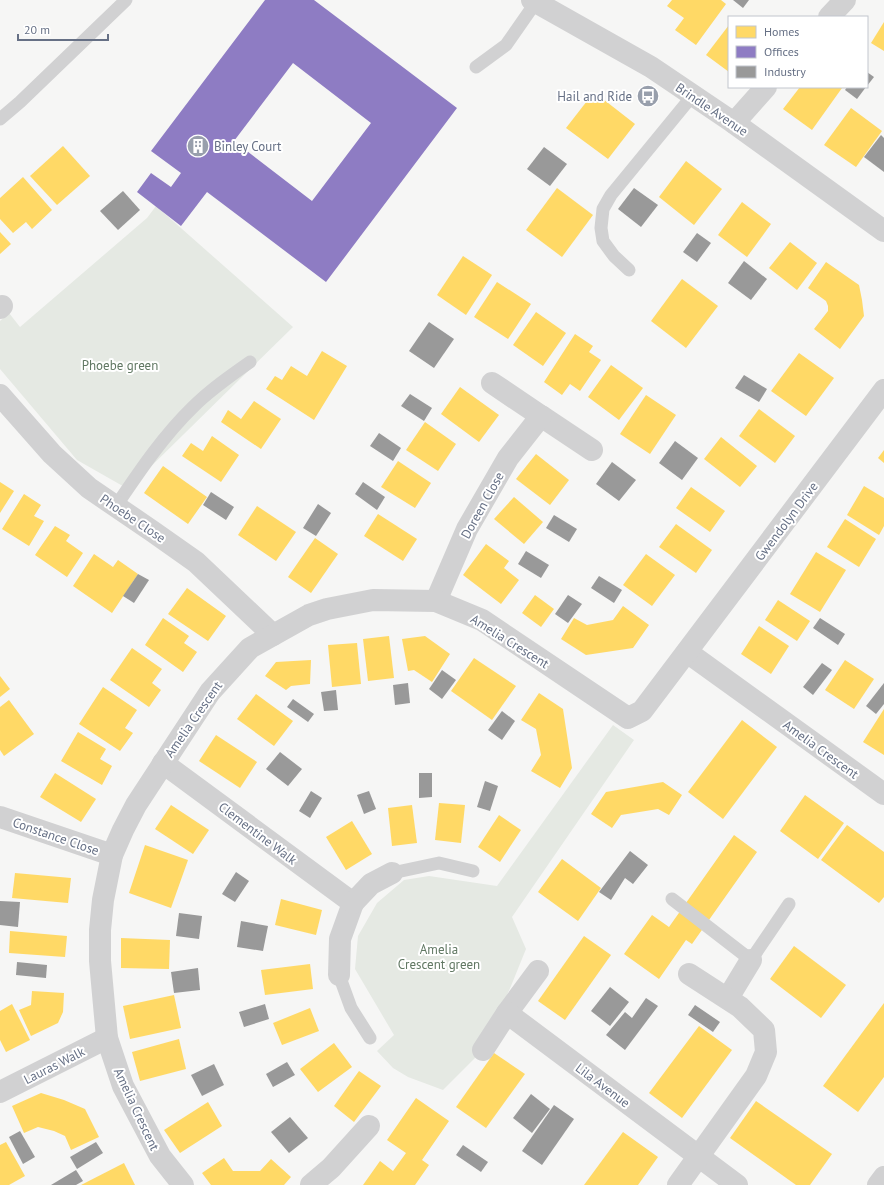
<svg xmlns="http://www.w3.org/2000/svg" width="884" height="1185" viewBox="0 0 884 1185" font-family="'PT Sans',sans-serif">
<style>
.green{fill:#e5e9e3}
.homes{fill:#ffd966}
.offices{fill:#8e7cc3;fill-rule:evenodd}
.industry{fill:#999}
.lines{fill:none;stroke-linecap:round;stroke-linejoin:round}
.service{stroke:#d1d1d2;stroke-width:13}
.minor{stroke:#d1d1d2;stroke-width:22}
.labels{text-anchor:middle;stroke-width:4;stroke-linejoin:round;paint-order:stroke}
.poi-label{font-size:13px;fill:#667085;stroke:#fff;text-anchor:end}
.street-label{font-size:13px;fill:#667085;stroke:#fff}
.park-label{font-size:13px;fill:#617863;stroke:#fff}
</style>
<rect width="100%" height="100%" fill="#f6f6f5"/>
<!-- green -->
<g class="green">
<path d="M156,206L293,327L128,489L77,460L0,369V321L9,313L20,327L147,218Z"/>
<path d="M613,725L634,740L512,917L526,949L511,986L483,1050L443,1090L408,1077L393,1068L377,1051L394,1035L355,969L358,936L377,903L404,880L429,876L497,886Z"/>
</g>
<!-- homes -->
<g class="homes">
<path d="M672,0H721L726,4L696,45L675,30L684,18L667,6Z"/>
<path d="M884,22V51L871,43Z"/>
<path d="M729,25V72L706,55Z"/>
<path d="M800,87H840L842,88L812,130L783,109Z"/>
<path d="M594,92L635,124L608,159L566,128Z"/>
<path d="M851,108L882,131L856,167L824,145Z"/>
<path d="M63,146L90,176L57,205L30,176Z"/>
<path d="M686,161L722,189L694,225L659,197Z"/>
<path d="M23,177L52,210L32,229L26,222L13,233L0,219V198Z"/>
<path d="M557,188L593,215L562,257L526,230Z"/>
<path d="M742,202L771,224L747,257L718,235Z"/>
<path d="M0,232L11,244L0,254Z"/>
<path d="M790,242L817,263L797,290L769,268Z"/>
<path d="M463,256L492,275L466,315L437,295Z"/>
<path d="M826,262L859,285L862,300L864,316L840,349L814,329L828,311V306L826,301L808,288Z"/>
<path d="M682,279L718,306L686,348L651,321Z"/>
<path d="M497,282L531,304L508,339L474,317Z"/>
<path d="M536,312L566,333L543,366L513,345Z"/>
<path d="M575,334L593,346L589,352L601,360L580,391L570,384L562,395L544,382Z"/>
<path d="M322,351L347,366L314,420L266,389L275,376L282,380L291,366L307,376Z"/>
<path d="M799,353L834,378L806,416L771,391Z"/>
<path d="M611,365L643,388L619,420L588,397Z"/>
<path d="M460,387L499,415L479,442L441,414Z"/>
<path d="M646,395L676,415L650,454L620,434Z"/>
<path d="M254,401L281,419L261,449L221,422L228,410L241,419Z"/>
<path d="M759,409L795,436L775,463L739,436Z"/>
<path d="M425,422L456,444L438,471L406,450Z"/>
<path d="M212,436L239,455L221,482L182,456L191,443L203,451Z"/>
<path d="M721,437L757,466L740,487L704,459Z"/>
<path d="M884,450V463L878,458Z"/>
<path d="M536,454L569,480L550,505L516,479Z"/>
<path d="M398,461L431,483L415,508L381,487Z"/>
<path d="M163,466L207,497L188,524L144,493Z"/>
<path d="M0,482L14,491L0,513Z"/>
<path d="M864,486L884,498V526L879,535L847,515Z"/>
<path d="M691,487L725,511L710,532L676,508Z"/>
<path d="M24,494L41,505L34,516L44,521L29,546L2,529Z"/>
<path d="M514,497L543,522L524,544L494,519Z"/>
<path d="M257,506L296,532L276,561L238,535Z"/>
<path d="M378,514L417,539L403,561L364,536Z"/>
<path d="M845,519L876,539L859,567L827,547Z"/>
<path d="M676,524L712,550L696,573L659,547Z"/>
<path d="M55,526L70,535L66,541L83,553L67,577L35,555Z"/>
<path d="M315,538L338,554L311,593L288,577Z"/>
<path d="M486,544L509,561L504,568L519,580L501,604L463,575Z"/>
<path d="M816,552L846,570L820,612L790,594Z"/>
<path d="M94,554L113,567L118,560L138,574L112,613L73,586Z"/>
<path d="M646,554L675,575L652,606L623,585Z"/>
<path d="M187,588L226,616L208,641L168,614Z"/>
<path d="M535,595L554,609L541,627L522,613Z"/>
<path d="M778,600L810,621L797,641L765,620Z"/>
<path d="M623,606L649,625L633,648L586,655L561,639L574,618L587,625L613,620Z"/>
<path d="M163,618L189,636L184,643L197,652L183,672L145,645Z"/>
<path d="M759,626L789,646L771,674L741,654Z"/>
<path d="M389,636L394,678L368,681L363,639Z"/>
<path d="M425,636L450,654L432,682L414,670L408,671L402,639Z"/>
<path d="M357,643L361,684L332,687L328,645Z"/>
<path d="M132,648L162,669L152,683L161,690L149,707L110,680Z"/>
<path d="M474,658L516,686L492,720L451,691Z"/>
<path d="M311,660L310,684L291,686L286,690L265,676L276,662Z"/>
<path d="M845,660L874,679L854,709L825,690Z"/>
<path d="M0,676L10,689L0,697Z"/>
<path d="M103,687L137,710L125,728L133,733L120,751L79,724Z"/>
<path d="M539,693L563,709L572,768L560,788L531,771L541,755L536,729L521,720Z"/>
<path d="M256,694L293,721L274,746L237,719Z"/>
<path d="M9,700L34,734L4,756L0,750V707Z"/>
<path d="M884,709V755L863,742Z"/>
<path d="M742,720L777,747L723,819L688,792Z"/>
<path d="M78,732L106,749L100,759L112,766L102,785L61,761Z"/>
<path d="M216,735L257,762L240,788L199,761Z"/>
<path d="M55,773L96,799L81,822L40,797Z"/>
<path d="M663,782L682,795L669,815L658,809L621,815L612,828L591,814L606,792Z"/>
<path d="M805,795L844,823L818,859L780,831Z"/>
<path d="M439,803L465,805L461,843L435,840Z"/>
<path d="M171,805L209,830L193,854L155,829Z"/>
<path d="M412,805L417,843L392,846L388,808Z"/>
<path d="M499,815L521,830L500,862L478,847Z"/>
<path d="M352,821L372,854L346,870L326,837Z"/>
<path d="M847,825L884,852V897L879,903L821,860Z"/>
<path d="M734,835L757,852L692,944L686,940L659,979L624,954L652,915L669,927Z"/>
<path d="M145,845L188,860L171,908L129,893Z"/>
<path d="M562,859L601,888L578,921L538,892Z"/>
<path d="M15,873L71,878L68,903L12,898Z"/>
<path d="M281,899L322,910L316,935L275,925Z"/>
<path d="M10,931L67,936L65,957L9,953Z"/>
<path d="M584,936L611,955L565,1020L538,1001Z"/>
<path d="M121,938L170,940L169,969L121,968Z"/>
<path d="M794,946L846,985L821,1018L770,979Z"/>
<path d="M310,964L313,989L265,995L261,970Z"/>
<path d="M32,991L64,993L63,1012L58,1023L31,1036L19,1010L31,1005Z"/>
<path d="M174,995L181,1028L130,1039L123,1006Z"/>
<path d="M884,1003V1077L858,1112L823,1086Z"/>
<path d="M12,1004L30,1040L6,1052L0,1040V1011Z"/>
<path d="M310,1008L319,1031L282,1045L273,1023Z"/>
<path d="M699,1026L732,1050L682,1118L649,1093Z"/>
<path d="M179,1039L186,1069L140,1081L132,1052Z"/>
<path d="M334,1043L352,1067L318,1092L300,1069Z"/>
<path d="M494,1053L525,1074L486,1128L456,1107Z"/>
<path d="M359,1071L381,1086L354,1122L334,1106Z"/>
<path d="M41,1093L64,1100L85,1109L99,1137L71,1150L65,1136L54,1131L38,1127L24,1133L12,1106Z"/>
<path d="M416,1098L449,1121L422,1160L429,1165L415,1185H363L380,1161L393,1171L406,1153L387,1140Z"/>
<path d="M756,1101L832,1154L810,1185H796L730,1138Z"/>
<path d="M208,1102L222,1126L180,1153L164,1130Z"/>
<path d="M623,1132L658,1157L638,1185H584Z"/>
<path d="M6,1142L25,1176L9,1185H0V1145Z"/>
<path d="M224,1158L233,1171H260L271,1159L291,1177L284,1185H211L202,1173Z"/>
<path d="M124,1163L135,1185H81Z"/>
</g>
<!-- offices -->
<path class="offices" d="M265,0H314L457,108L326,282L207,192L181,226L137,192L151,173L171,187L181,173L151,151ZM293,63L371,123L312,201L234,141Z"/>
<!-- industry -->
<g class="industry">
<path d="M733,0H749L743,8Z"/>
<path d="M867,72L874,77L867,86Z"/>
<path d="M847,87H866L857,99L845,90Z"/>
<path d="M881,135L884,138V172L864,157Z"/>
<path d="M544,147L567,164L550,186L527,169Z"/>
<path d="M634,188L658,205L641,227L618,209Z"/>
<path d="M123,191L140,210L118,230L100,211Z"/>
<path d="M697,233L711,243L697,262L683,252Z"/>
<path d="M744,261L767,279L751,300L728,283Z"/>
<path d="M429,322L454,339L434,368L409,351Z"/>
<path d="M744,375L767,389L759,402L735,388Z"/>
<path d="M410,394L432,408L424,421L401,406Z"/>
<path d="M379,433L401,448L393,461L370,446Z"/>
<path d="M675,441L698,458L682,480L659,463Z"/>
<path d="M612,462L636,480L619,501L596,484Z"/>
<path d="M363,482L385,497L377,510L355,494Z"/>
<path d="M211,492L234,507L226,520L203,505Z"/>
<path d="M318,504L331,513L316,536L303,528Z"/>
<path d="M554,515L577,529L569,542L546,528Z"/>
<path d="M526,551L549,565L541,578L518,564Z"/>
<path d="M138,574L149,580L134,603L123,596Z"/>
<path d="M599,576L622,590L614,603L591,588Z"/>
<path d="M568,595L582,604L568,623L555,614Z"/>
<path d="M820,618L845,634L838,645L813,628Z"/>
<path d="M822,663L832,670L813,695L803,687Z"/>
<path d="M442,670L456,680L442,699L429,689Z"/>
<path d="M408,683L410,703L395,705L393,685Z"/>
<path d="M884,683V704L876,714L866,706Z"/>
<path d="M336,690L338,710L324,711L321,692Z"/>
<path d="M293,699L314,714L308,722L287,707Z"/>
<path d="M502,711L515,721L502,740L488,730Z"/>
<path d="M280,752L302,769L288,786L266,769Z"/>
<path d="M419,773H432V797L419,798Z"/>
<path d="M485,781L498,786L490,811L477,807Z"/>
<path d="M311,791L322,798L310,818L299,811Z"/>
<path d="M369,791L376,809L364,814L357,795Z"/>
<path d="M630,851L648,865L633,884L625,878L611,900L599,892Z"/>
<path d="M236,872L249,881L235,902L222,894Z"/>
<path d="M0,901L20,902L18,927L0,925Z"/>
<path d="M179,913L202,916L199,939L176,936Z"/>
<path d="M241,921L268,926L263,951L237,947Z"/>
<path d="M17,962L47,965L46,978L16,975Z"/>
<path d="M198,968L200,990L174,993L171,972Z"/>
<path d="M610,987L629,1002L610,1026L591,1011Z"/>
<path d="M646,998L658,1006L625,1050L606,1035L625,1012L632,1018Z"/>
<path d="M265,1004L269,1019L244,1027L239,1012Z"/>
<path d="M695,1005L720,1022L713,1032L688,1015Z"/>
<path d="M287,1062L295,1075L273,1087L266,1074Z"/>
<path d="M214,1064L224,1085L202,1096L191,1075Z"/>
<path d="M531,1094L550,1109L532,1133L513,1118Z"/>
<path d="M554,1105L574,1119L542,1165L522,1151Z"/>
<path d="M290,1117L308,1138L289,1153L271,1132Z"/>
<path d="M20,1131L35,1157L23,1164L9,1137Z"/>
<path d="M96,1142L103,1153L77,1169L70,1157Z"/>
<path d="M463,1145L488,1162L481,1172L456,1155Z"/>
<path d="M76,1170L83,1181L76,1185H51Z"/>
</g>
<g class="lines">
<!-- service -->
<g class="service">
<path d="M476,67L506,45L536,2"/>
<path d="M0,119L20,102L126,0"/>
<path d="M629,270L614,256L603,241L601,228L603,209L611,195L693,95"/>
<path d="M116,506C139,472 163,436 193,407C210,390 230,376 250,362"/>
<path d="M392,873L439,863L473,871"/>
<path d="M672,899L751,960L789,904"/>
<path d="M339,975L351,1008L370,1038"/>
</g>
<!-- minor -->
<g class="minor">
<path d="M532,0L651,67L734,123L884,231"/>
<path d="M829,17L845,0"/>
<path d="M734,123L766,87"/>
<path d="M0,308L2,306"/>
<path d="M0,395L52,454L89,488L152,531L196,562L273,635"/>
<path d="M541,416L592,450"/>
<path d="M436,601L467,529L508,458L541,416L492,383"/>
<path d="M687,652L884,794"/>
<path d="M163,763L353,903L340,939L339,975"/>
<path d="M0,817L112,855"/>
<path d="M353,903L371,884L392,873"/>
<path d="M728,998L751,960"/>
<path d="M507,1013L538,971"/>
<path d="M483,1050L507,1013L737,1185"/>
<path d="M0,1092L107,1038"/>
<path d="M183,1185L160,1156L123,1086L107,1038L100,961V930L103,900L112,855L123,830L136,805L210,692L250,648L309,615L327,609L373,600L436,601L482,620L628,718L642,711L884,390"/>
<path d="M311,1185L331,1168L369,1126"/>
<path d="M678,1185L756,1076L766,1052L764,1030L740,1007L689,974"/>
<path d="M878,1185L884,1177"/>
</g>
</g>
<!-- icons -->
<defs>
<g id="bus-disc" transform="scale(1.15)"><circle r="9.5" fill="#989fac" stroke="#fff"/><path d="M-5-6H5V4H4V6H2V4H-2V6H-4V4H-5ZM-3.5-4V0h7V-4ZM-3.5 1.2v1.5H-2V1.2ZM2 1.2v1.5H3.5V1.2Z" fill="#fff"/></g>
<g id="building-disc" transform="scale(1.15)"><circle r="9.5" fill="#989fac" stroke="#fff"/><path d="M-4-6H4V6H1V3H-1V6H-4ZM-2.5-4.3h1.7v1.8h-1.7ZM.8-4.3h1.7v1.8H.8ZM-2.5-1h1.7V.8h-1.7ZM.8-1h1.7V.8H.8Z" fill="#fff"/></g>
</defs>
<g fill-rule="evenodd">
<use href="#bus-disc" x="648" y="96"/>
<use href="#building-disc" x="198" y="146"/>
</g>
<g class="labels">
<!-- poi labels -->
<g class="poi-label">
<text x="632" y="101">Hail and Ride</text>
<text x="214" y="151" text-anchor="start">Binley Court</text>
</g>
<!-- street labels -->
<g class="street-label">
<text transform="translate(712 109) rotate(34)" y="5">Brindle Avenue</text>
<text transform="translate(482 505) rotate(-61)" y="5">Doreen Close</text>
<text transform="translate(133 518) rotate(34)" y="5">Phoebe Close</text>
<text transform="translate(786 521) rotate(-53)" y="5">Gwendolyn Drive</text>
<text transform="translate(510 641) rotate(32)" y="5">Amelia Crescent</text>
<text transform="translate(193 719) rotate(-55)" y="5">Amelia Crescent</text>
<text transform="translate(821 749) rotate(36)" y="5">Amelia Crescent</text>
<text transform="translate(258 833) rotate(37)" y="5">Clementine Walk</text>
<text transform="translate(56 836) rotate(19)" y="5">Constance Close</text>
<text transform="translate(54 1065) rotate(-27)" y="5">Lauras Walk</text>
<text transform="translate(603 1085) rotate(37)" y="5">Lila Avenue</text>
<text transform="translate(137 1109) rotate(65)" y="5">Amelia Crescent</text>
</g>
<!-- park labels -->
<g class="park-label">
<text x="120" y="370">Phoebe green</text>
<text x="439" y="954">Amelia<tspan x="439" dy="15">Crescent green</tspan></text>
</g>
</g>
<!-- legend -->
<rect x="728" y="16" width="140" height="72" fill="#ffffff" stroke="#c2c6ce"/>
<rect x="736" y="26" width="20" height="12" fill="#ffd966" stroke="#c2c6ce"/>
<text x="764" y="36" font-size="12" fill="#667085">Homes</text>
<rect x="736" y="46" width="20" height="12" fill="#8e7cc3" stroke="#c2c6ce"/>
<text x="764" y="56" font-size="12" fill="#667085">Offices</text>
<rect x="736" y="66" width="20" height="12" fill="#999999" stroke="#c2c6ce"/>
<text x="764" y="76" font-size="12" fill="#667085">Industry</text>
<!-- scale -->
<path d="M18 34v6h90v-6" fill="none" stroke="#667085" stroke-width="2"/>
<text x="24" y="34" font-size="12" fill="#667085" stroke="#ffffff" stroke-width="3" paint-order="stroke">20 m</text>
</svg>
